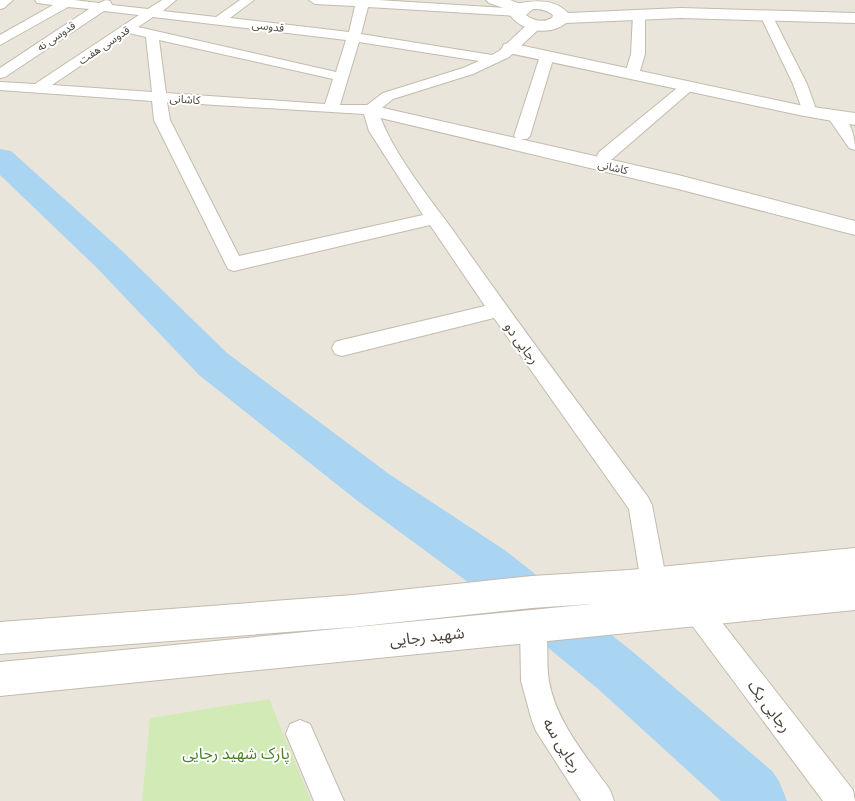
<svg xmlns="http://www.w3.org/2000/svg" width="855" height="801" viewBox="0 0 855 801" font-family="Roboto,'Noto Sans Arabic',sans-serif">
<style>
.residential{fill:#eae5da}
.green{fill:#d2eab5}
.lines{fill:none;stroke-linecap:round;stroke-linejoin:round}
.river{fill:#a9d4f2;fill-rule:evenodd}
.minor-casing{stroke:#c2bbae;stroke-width:2}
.tertiary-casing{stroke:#c2bbae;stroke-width:2}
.minor{fill:#fff;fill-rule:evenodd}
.tertiary{fill:#fff;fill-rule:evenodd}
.labels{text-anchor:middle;stroke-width:4;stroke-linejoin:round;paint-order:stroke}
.far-street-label{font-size:11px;fill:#4b4439;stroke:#fff}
.street-label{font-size:14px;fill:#4b4439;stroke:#fff}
.near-street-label{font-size:16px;fill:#4b4439;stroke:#fff}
.near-park-label{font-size:16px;fill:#4a7f2a;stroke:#fff}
</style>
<rect width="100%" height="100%" fill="#f6f3ec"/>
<!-- residential -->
<rect class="residential" x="0" y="0" width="855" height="801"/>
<!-- green -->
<path class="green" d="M269,699L311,801H142L150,718Z"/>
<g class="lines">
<!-- river -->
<path class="river" d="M0,149L11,151L120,249L227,353L389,474L506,551L633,652L772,771L779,781L787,801H721L597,688L472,585L359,502L199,375L96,267L0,175Z"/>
<!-- minor casing -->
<g class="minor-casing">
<g id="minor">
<path d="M0,0H13L4,8L0,9Z"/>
<path d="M35,0H74L99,3L106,0L110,1L112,5L148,9L162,0H176L163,11L216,17L240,0H254L230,18L349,32L355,6L315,4L309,0H378L522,9L524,12L522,15L518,16L368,7L361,34L492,55L499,51L530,22H540L541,25L540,28L509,57L473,74L393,99L378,111C393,155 430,198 457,236C519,325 584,411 648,497L652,505L667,583L663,592L654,596L645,592L641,583L629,509L494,318L342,356L335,354L332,348L335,342L342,340L485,306L430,225L234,271L228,269L154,120L152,101L0,90V82L35,84L139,15L104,11L5,77L0,78V68L89,9L68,7L0,45V35L53,5L37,3ZM153,17L346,40L336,72L138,27ZM129,33L146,37L152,92L52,85ZM159,40L333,79L325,104L166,93ZM359,42L479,61L463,68L383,93L367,105H340ZM167,102L364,114L369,131L423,215L239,256L170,120Z"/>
<path d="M639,10L645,14V54L639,74L632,78L625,74L631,54L633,14Z"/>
<path d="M766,11L772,15L807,84L817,112L815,115H805L803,112L793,84L760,15Z"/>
<path d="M547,52L554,56L530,136L527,139H517L514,136L540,56Z"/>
<path d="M687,83L692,84L694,87L692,90L611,160H599L597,156L599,152L682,84Z"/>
<path d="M834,112C850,115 855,136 855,150L849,148L827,116L829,113Z"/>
<path d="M697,598L706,602L853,790L855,801H823L688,620L684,611L688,602Z"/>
<path d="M533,613L542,617C551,637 545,660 549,681C556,722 587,757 610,790L614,801H581L536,731L532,721L521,681L520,626L524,617Z"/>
<path d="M300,720L310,724L344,801H314L286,734L290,724Z"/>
</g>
</g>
<!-- tertiary casing -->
<g class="tertiary-casing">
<g id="tertiary">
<path d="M486,0C494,0 503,0 510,0C514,1 518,4 521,3C539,0 555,0 568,13L681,8L855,13V23L681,18L566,23C550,36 522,32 510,15L512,11L489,3ZM533,9C541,9 547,10 553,15L552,18C542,23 534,21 526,15Z"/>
<path d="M510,43L799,105L855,113V125L799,115L504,52L502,48L504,44Z"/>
<path d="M370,105L678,175L855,221V235L678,189L364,114L361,110L364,106Z"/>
<path d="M855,548V610L0,696V662L592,604L532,608L353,627L0,654V622L353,595L532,576L629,570Z"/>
</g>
</g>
<!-- minor -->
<use href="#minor" class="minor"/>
<!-- tertiary -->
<use href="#tertiary" class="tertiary"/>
</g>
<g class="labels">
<!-- far-street labels -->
<g class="far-street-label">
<text transform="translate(268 26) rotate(7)" y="4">قدوسی</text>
<text transform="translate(56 36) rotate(-34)" y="4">قدوسی نه</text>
<text transform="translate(104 45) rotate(-34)" y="4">قدوسی هفت</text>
<text transform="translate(185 99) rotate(4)" y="4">کاشانی</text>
<text transform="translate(613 167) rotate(13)" y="4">کاشانی</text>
</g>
<!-- street labels -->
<g class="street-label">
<text transform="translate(522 343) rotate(54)" y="5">رجایی دو</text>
</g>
<!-- near-street labels -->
<g class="near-street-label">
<text transform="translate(427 636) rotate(-6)" y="6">شهید رجایی</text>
<text transform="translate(770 706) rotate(53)" y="6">رجایی یک</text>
<text transform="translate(563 745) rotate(59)" y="6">رجایی سه</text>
</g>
<!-- near-park labels -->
<g class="near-park-label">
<text x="236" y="759">پارک شهید رجایی</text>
</g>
</g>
</svg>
